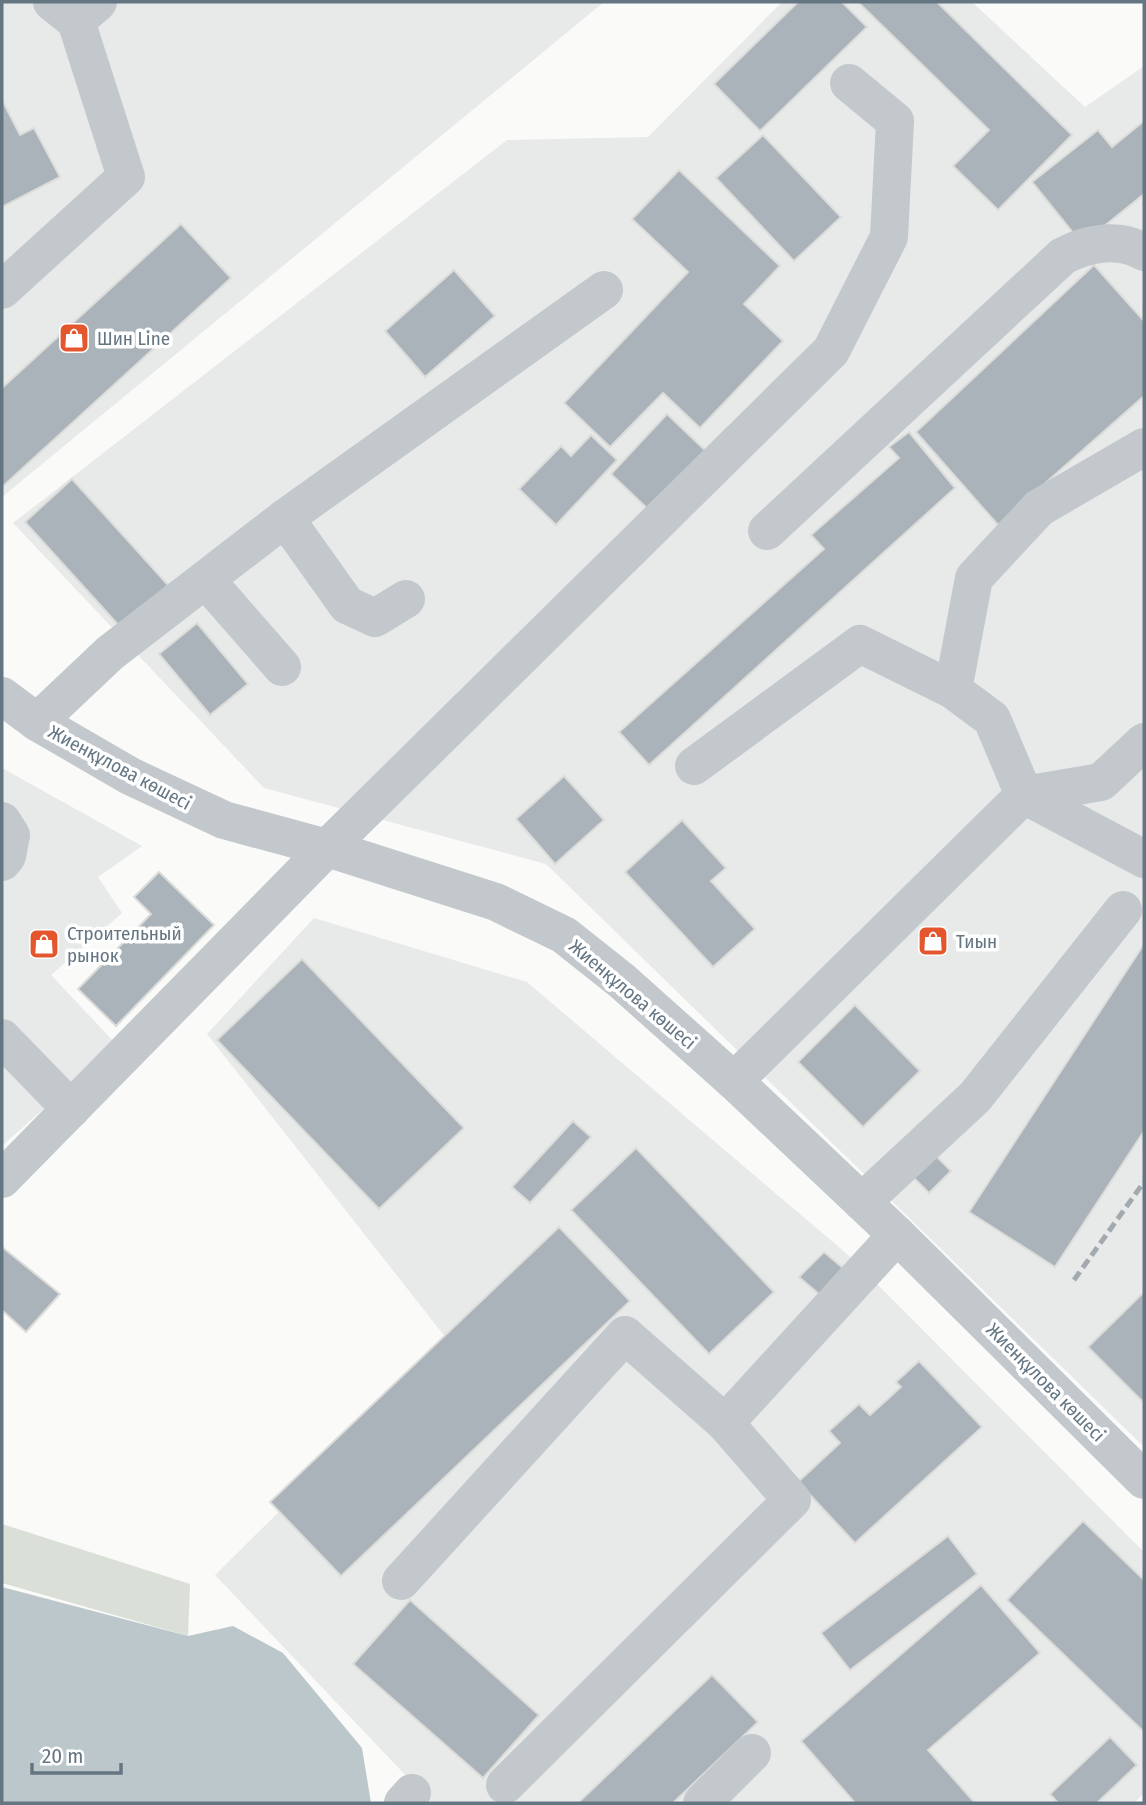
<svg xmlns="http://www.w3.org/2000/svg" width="1146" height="1805" viewBox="0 0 1146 1805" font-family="'Fira Sans Condensed',sans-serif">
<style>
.built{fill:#e8e9e9}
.green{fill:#dadfd7}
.water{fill:#bbc7cb}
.building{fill:#aab3b9;stroke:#dcdcda;stroke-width:2}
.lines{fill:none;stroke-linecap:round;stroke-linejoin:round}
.minor{stroke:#c3c8cc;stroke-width:38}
.rail{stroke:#a2aab0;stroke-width:5;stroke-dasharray:10 5;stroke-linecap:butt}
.labels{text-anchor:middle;stroke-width:7;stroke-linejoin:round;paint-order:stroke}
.poi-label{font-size:19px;fill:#657683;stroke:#fff;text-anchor:start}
.street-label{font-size:19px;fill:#657683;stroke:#fff}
</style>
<rect width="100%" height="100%" fill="#fafaf8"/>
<!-- built -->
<g class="built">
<path d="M2,2H604L2,497Z"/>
<path d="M782,2H972L1085,107L1144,66V1447L546,864L264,788L13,523L507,140L648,137Z"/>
<path d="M2,768L142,846L98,877L122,913L51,975L116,1044L2,1146Z"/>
<path d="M314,918L527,982L847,1254L1144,1552V1793L1134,1803H432L215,1575L450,1343L207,1034Z"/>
</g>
<!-- green -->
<path class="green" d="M2,1524L190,1584L188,1636L2,1583Z"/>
<!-- water -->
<path class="water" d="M2,1587L188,1636L233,1626L283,1653L362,1748L371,1803H2Z"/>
<!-- building -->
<g class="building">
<path d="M798,2H842L867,27L760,131L714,84Z"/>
<path d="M858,2H937L1072,135L998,210L953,166L989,130Z"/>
<path d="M2,100L20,135L34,128L60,177L2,207Z"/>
<path d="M1144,121V194L1082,244L1032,182L1098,130L1112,147Z"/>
<path d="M763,135L841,217L794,261L716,178Z"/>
<path d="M679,170L780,266L744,304L783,341L700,428L663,393L610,447L564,403L688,272L632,219Z"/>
<path d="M181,224L231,278L2,487V388Z"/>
<path d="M1094,265L1144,321V396L998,525L916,432Z"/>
<path d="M454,270L495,316L425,377L385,331Z"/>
<path d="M667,414L708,453L651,512L611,474Z"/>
<path d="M909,432L955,488L649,765L619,732L824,549L811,535L899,458L889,447Z"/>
<path d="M591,435L617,460L556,525L519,489L561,446L571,456Z"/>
<path d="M72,479L168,585L122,629L25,522Z"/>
<path d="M197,623L248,684L210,715L159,654Z"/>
<path d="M564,776L604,820L555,864L516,819Z"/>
<path d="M682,820L726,868L711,881L755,929L713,967L625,872Z"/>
<path d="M159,872L214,925L116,1026L78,989L151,914L134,897Z"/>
<path d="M1144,944V1131L1055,1267L969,1212Z"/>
<path d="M302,959L464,1128L379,1209L217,1040Z"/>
<path d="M855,1005L920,1071L863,1127L798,1062Z"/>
<path d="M573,1121L591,1137L530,1203L512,1187Z"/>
<path d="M636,1148L774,1292L709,1354L571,1210Z"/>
<path d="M928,1148L951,1171L929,1193L906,1170Z"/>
<path d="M559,1227L630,1301L341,1576L270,1502Z"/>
<path d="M2,1247L60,1294L26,1332L2,1310Z"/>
<path d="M824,1252L844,1269L820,1295L799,1277Z"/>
<path d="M1144,1292V1399L1142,1401L1088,1347Z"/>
<path d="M919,1361L982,1427L855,1543L798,1482L840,1443L829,1431L859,1404L870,1415L901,1387L896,1382Z"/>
<path d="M1083,1521L1144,1580V1732L1007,1600Z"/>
<path d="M948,1536L977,1574L850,1670L821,1633Z"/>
<path d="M981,1585L1040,1653L928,1750L975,1803H855L801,1741Z"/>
<path d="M410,1600L539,1715L483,1778L353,1664Z"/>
<path d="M712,1675L758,1722L673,1803H578Z"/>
<path d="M1110,1737L1137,1765L1097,1803H1058L1050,1794Z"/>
</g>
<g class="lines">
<!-- minor -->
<g class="minor">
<path d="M52,2L76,21L98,2"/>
<path d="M2,290L126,177L76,21"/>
<path d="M285,518L347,605L375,618L406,599"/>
<path d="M767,531L1063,256C1088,243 1119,237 1144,252"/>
<path d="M207,581L282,667"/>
<path d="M953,690L974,578L1039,508L1144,447"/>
<path d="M2,696L37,722L130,776L224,820L327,848L496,902L564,935L622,981L734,1081L897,1235L1144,1480"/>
<path d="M37,722L110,653L285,518L604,290"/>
<path d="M694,766L860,644L953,690L992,719L1024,795L1144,859"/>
<path d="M2,821L11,835L7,856L2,862"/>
<path d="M2,1038L71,1109"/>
<path d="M734,1081L1024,795L1101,782L1144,742"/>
<path d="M2,1179L327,848L831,351L889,237L895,121L849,83"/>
<path d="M862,1202L975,1097L1123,910"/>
<path d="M401,1581L625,1335L725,1423"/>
<path d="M505,1785L792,1500L725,1423L897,1235"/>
<path d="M403,1803L412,1793"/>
<path d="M702,1803L752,1753"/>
</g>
<!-- rail -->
<path class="rail" d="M1074,1280L1144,1182"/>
</g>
<!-- icons -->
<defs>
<g id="shop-square" transform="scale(1.575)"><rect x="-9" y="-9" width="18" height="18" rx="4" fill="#e4572e" stroke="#fff"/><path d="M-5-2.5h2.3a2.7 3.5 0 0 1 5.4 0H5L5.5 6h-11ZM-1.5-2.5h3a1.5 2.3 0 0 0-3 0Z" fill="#fff"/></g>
</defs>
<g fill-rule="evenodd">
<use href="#shop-square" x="74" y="338"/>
<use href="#shop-square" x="933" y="941"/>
<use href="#shop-square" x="44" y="944"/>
</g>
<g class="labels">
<!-- poi labels -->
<g class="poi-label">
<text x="97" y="345">Шин Line</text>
<text x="67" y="940">Строительный<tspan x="67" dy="22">рынок</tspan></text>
<text x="956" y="948">Тиын</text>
</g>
<!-- street labels -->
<g class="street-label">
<text transform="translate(120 767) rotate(28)" y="7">Жиенқұлова көшесі</text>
<text transform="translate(633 994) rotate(40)" y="7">Жиенқұлова көшесі</text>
<text transform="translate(1046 1382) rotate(45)" y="7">Жиенқұлова көшесі</text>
</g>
</g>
<!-- border -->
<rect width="1146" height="1805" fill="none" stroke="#657683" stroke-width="7"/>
<!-- scale -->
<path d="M32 1763v10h89v-10" fill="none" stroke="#657683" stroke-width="3.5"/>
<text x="42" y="1763" font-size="21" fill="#657683" stroke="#ffffff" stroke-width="5" paint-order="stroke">20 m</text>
</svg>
